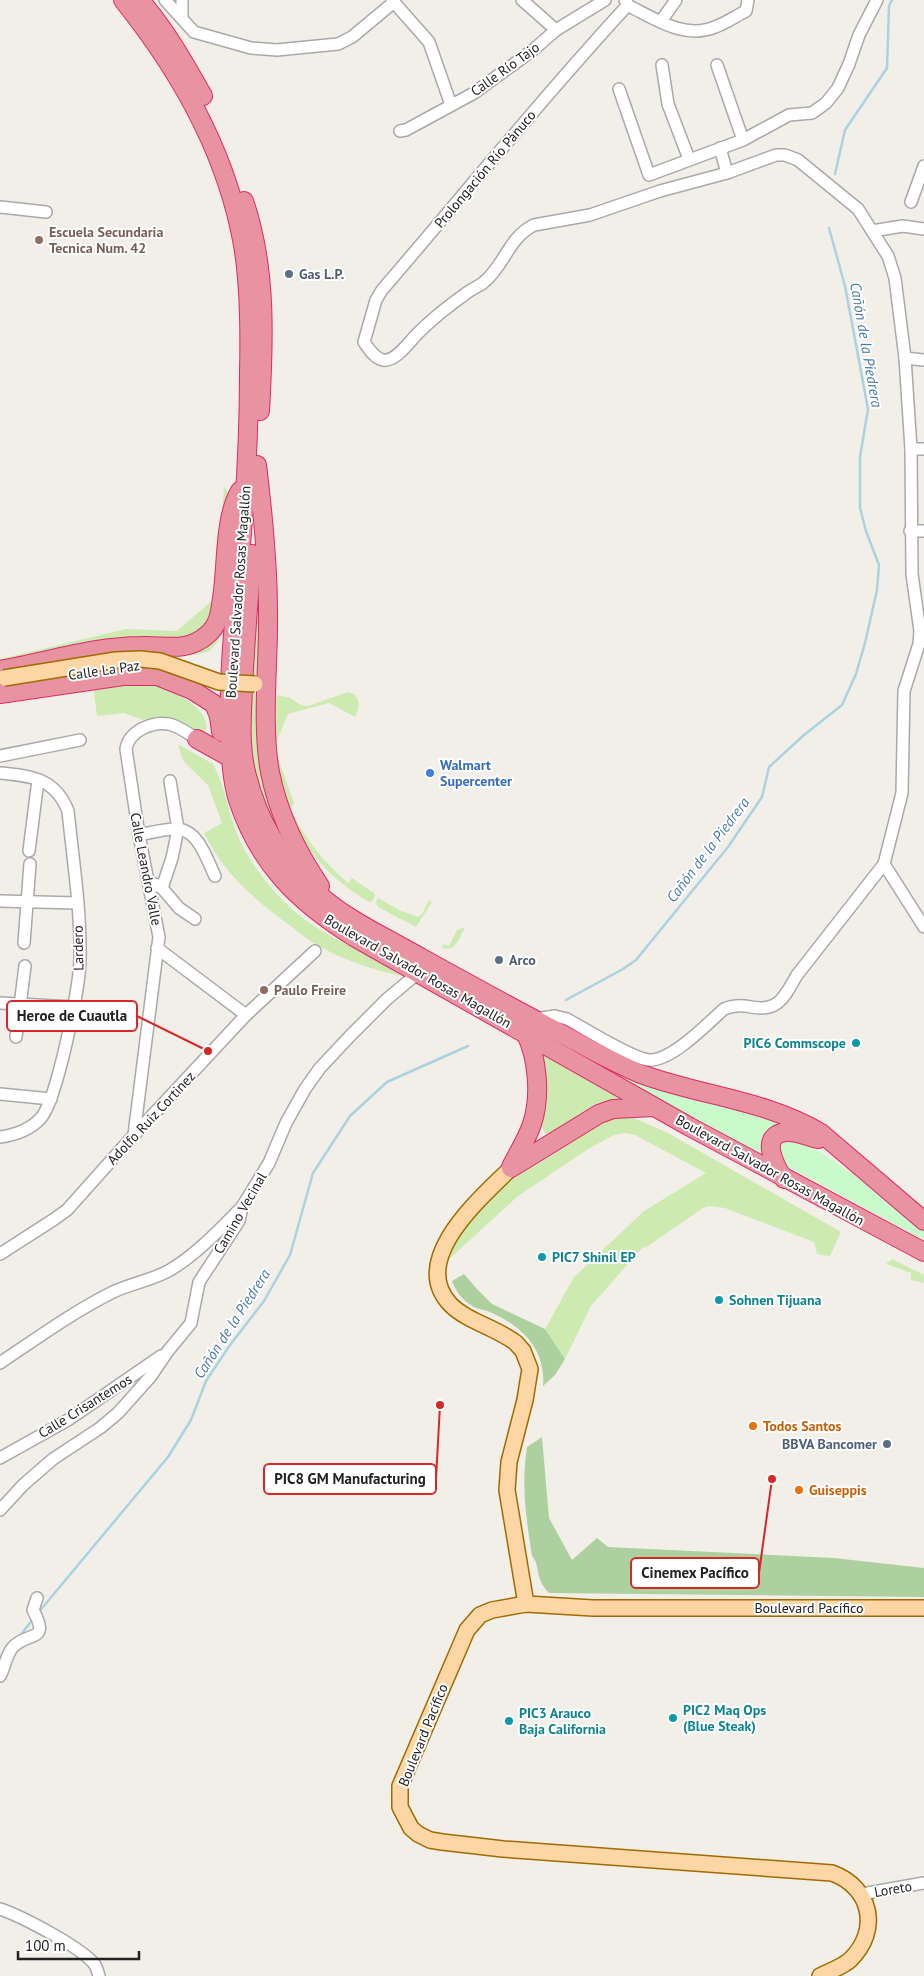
<svg xmlns="http://www.w3.org/2000/svg" width="924" height="1976" viewBox="0 0 924 1976" font-family="'PT Sans',sans-serif">
<style>
.grass{fill:#cdebb0}
.forest{fill:#add19e}
.park{fill:#c8facc}
.lines{fill:none;stroke-linecap:round;stroke-linejoin:round}
.stream{stroke:#aad3df;stroke-width:2.5}
.minor-casing{stroke:#a9a9a9;stroke-width:14}
.major-casing{stroke:#a06b00;stroke-width:18}
.highway-casing{stroke:#dc2a67;stroke-width:20}
.minor{stroke:#fff;stroke-width:11}
.major{stroke:#fcd6a4;stroke-width:15}
.highway{stroke:#e892a2;stroke-width:18}
.major-bridge-casing{stroke:#a06b00;stroke-width:18;stroke-linecap:butt}
.major-bridge{stroke:#fcd6a4;stroke-width:15}
.education-dot{fill:#8d6e63;stroke:#fff;stroke-width:2}
.service-dot{fill:#5c6f8a;stroke:#fff;stroke-width:2}
.shop-dot{fill:#3f7fe0;stroke:#fff;stroke-width:2}
.culture-dot{fill:#0f9aa8;stroke:#fff;stroke-width:2}
.food-dot{fill:#e8710a;stroke:#fff;stroke-width:2}
.labels{text-anchor:middle;stroke-width:4;stroke-linejoin:round;paint-order:stroke}
.street-label{font-size:14px;fill:#222;stroke:#fff}
.education-label{font-size:14px;font-weight:bold;fill:#785e54;stroke:#fff;text-anchor:start}
.service-label{font-size:14px;font-weight:bold;fill:#4e5e75;stroke:#fff;text-anchor:start}
.shop-label{font-size:14px;font-weight:bold;fill:#366cbe;stroke:#fff;text-anchor:start}
.culture-label{font-size:14px;font-weight:bold;fill:#0d838f;stroke:#fff;text-anchor:start}
.food-label{font-size:14px;font-weight:bold;fill:#c56008;stroke:#fff;text-anchor:start}
.water-label{font-size:15px;font-style:italic;fill:#4a7aab;stroke:#fff}
.leader{fill:none;stroke:#d62828;stroke-width:2}
.callout-dot{fill:#d62828;stroke:#fff;stroke-width:2}
.callout{fill:#fff;stroke:#d62828;stroke-width:2}
.callout-label{font-size:15px;text-anchor:middle;font-weight:bold;fill:#222}
</style>
<rect width="100%" height="100%" fill="#f2efe9"/>
<!-- grass -->
<g class="grass">
<path d="M224,486L231,498L227,615L219,640L210,651L196,655L145,641L52,656L0,660V659L126,629L177,631L216,597Z"/>
<path d="M262,571L261,677L253,681L251,669Z"/>
<path d="M133,682C144,683 154,684 164,687C179,693 219,716 203,736L170,718L161,717L143,720L124,713L97,716L94,692L97,687Z"/>
<path d="M251,692L255,693L260,699L284,841L271,828L247,748Z"/>
<path d="M348,692C362,696 360,707 355,717L329,703L288,714L274,747L294,803L291,810C305,839 323,861 348,883L352,878L375,894L373,901L369,902C310,867 279,816 272,748C271,731 274,711 277,695L290,698L301,705L308,706Z"/>
<path d="M178,744L213,764C227,790 229,821 243,847C262,881 290,913 324,932C349,947 377,958 400,976C371,969 343,960 317,945C308,940 300,933 292,927C257,902 223,873 204,833L222,823L208,785L185,763L182,758Z"/>
<path d="M378,898L399,910L418,917L422,914L429,900L432,902L416,927L378,907L376,902Z"/>
<path d="M465,927C457,943 455,954 435,946L441,948L444,944L449,946L457,930Z"/>
<path d="M541,1051H543L621,1099C592,1100 573,1124 548,1135L544,1133L542,1125Z"/>
<path d="M627,1115L668,1133L841,1232L830,1256L817,1254L814,1242L725,1208L709,1206L703,1208L645,1248L643,1247L591,1306L565,1359L545,1329L574,1277L644,1211L706,1173L635,1135L625,1133L614,1135L588,1149L518,1196L447,1261L451,1246L461,1229L507,1178L608,1116Z"/>
<path d="M892,1259L924,1275V1283L911,1280V1273L886,1264Z"/>
</g>
<!-- forest -->
<g class="forest">
<path d="M464,1274L477,1289L492,1304L545,1329L565,1359L555,1375L543,1386C546,1350 523,1327 492,1313C487,1310 480,1310 474,1307C463,1301 456,1292 452,1281Z"/>
<path d="M542,1437L549,1518L572,1560L597,1538L608,1547L834,1558L924,1568V1597L549,1593C534,1578 541,1566 532,1556C526,1517 521,1486 527,1447Z"/>
</g>
<!-- park -->
<g class="park">
<path d="M578,1052L732,1104L804,1132L765,1146L763,1158L723,1139Z"/>
<path d="M799,1138L858,1177L924,1231V1240L781,1163L777,1148L781,1141Z"/>
</g>
<g class="lines">
<!-- stream -->
<g class="stream">
<path d="M835,174L845,130L887,68L889,6L892,0"/>
<path d="M566,1000L623,969L636,960L728,847L762,797L769,767L804,735L842,705L856,674L865,643L877,590L879,565L866,531L860,508V457L868,409L845,286L829,228"/>
<path d="M38,1613L168,1457L191,1420L206,1381L230,1345L264,1301L290,1255L313,1173L350,1116L387,1082L468,1046"/>
<path d="M19,1637L33,1619"/>
</g>
<!-- minor casing -->
<g class="minor-casing">
<g id="minor">
<path d="M165,0L194,32L251,48L277,50L338,44L352,37L394,2"/>
<path d="M392,0L429,42L451,105"/>
<path d="M522,0L556,30"/>
<path d="M627,5C654,18 684,40 715,27C726,23 736,16 746,11L748,0"/>
<path d="M182,17V0"/>
<path d="M661,21L676,0"/>
<path d="M662,65L668,104L689,159"/>
<path d="M717,65L743,140"/>
<path d="M619,89L649,175L743,140L789,115L812,113L826,103L838,88L849,64L859,35L877,0"/>
<path d="M400,131L406,130L474,93L533,50L556,30L605,0"/>
<path d="M720,148L727,173"/>
<path d="M911,202L924,166"/>
<path d="M0,207L46,212"/>
<path d="M872,231L903,226L924,229"/>
<path d="M905,358L924,360"/>
<path d="M911,449H924"/>
<path d="M910,531H924"/>
<path d="M0,756L80,740"/>
<path d="M0,773C31,776 55,778 68,811C73,860 81,910 80,959C80,987 57,1099 41,1118C30,1130 15,1135 0,1137"/>
<path d="M139,835C149,833 167,828 178,829C199,831 207,860 215,876"/>
<path d="M29,851L38,780"/>
<path d="M884,864L924,927"/>
<path d="M155,884L162,888L179,908L195,919"/>
<path d="M162,888L172,858L178,829L170,781"/>
<path d="M0,901L77,903"/>
<path d="M24,943L30,864"/>
<path d="M157,948L246,1015"/>
<path d="M0,1003L74,1007"/>
<path d="M535,1019L555,1016L567,1019C583,1028 633,1059 649,1060C672,1061 707,1024 724,1009C733,1005 741,1005 751,1007C779,1012 784,997 797,975L884,864L902,793L904,691L919,644L920,631L912,574L911,449L905,358L895,278L888,256L858,209L798,160L785,155H776L727,173L660,191L590,215L534,225C508,238 505,265 484,282C480,286 473,288 468,292C451,304 433,318 418,333C410,341 396,362 383,360C374,358 369,349 364,342L376,300L382,290C463,196 541,99 626,7L627,3L625,0"/>
<path d="M16,1037L25,966"/>
<path d="M0,1094L51,1099"/>
<path d="M134,1135L159,937L139,835L126,749C129,731 152,721 169,724C179,726 189,734 197,739"/>
<path d="M0,1254L53,1220L67,1210L134,1135L246,1015L315,951"/>
<path d="M0,1363C37,1338 73,1312 113,1292C132,1283 153,1280 170,1270C197,1254 220,1229 242,1207"/>
<path d="M0,1458L68,1420L161,1356"/>
<path d="M0,1510L23,1485L53,1459L100,1428L118,1413L151,1376L168,1351L191,1323L199,1282L239,1221L242,1207L269,1163L286,1123L305,1089L320,1068L350,1036L387,999L418,973"/>
<path d="M0,1676C5,1667 6,1655 13,1647C28,1631 51,1643 33,1610L37,1598"/>
<path d="M862,1894L924,1883"/>
<path d="M0,1909C21,1916 83,1948 95,1965C97,1968 98,1973 99,1976"/>
</g>
</g>
<!-- major casing -->
<g class="major-casing">
<g id="major">
<path d="M511,1168C482,1197 408,1259 450,1304C466,1321 497,1328 516,1343L523,1351L530,1369L525,1400L509,1462L507,1490L526,1604"/>
<path d="M820,1976C830,1971 842,1967 850,1960C881,1930 871,1887 832,1873L503,1849L442,1842L430,1840L418,1834L411,1828L400,1807V1786L467,1630L480,1615L492,1610L526,1604L593,1608H924"/>
</g>
</g>
<!-- highway casing -->
<g class="highway-casing">
<g id="highway">
<path d="M123,0C180,71 227,154 243,245C250,287 250,330 249,372C249,440 245,508 238,576C233,631 228,684 230,739C231,759 232,781 238,800C259,864 298,902 354,937L690,1127L924,1252"/>
<path d="M140,0C165,29 184,62 203,96"/>
<path d="M244,201C267,268 264,341 260,411"/>
<path d="M257,465C263,514 268,563 268,612C269,663 261,722 270,772C278,813 297,852 320,886"/>
<path d="M252,554C249,599 245,643 243,688C242,717 239,747 247,776C258,820 281,859 314,890C344,919 384,936 420,957C467,983 514,1009 562,1034C588,1048 614,1063 641,1074C701,1096 766,1100 821,1133L924,1221"/>
<path d="M0,670C47,662 94,646 142,646C164,645 187,653 207,635C219,625 220,613 222,598C227,567 224,517 240,491"/>
<path d="M0,694L123,676H157L192,690L214,704L219,716L221,732"/>
<path d="M197,739L231,758"/>
<path d="M511,1167C518,1153 527,1139 532,1124C541,1097 538,1058 525,1032"/>
<path d="M511,1168L599,1114L613,1109L654,1107"/>
<path d="M784,1179C775,1166 758,1134 787,1132C797,1131 809,1137 818,1139"/>
</g>
</g>
<!-- minor -->
<use href="#minor" class="minor"/>
<!-- major -->
<use href="#major" class="major"/>
<!-- highway -->
<use href="#highway" class="highway"/>
<!-- major-bridge casing -->
<g class="major-bridge-casing">
<path id="major-bridge" d="M4,678L116,660L140,659L160,661L219,682L255,684"/>
</g>
<!-- major-bridge -->
<use href="#major-bridge" class="major-bridge"/>
</g>
<!-- markers -->
<g class="education-dot">
<circle cx="39" cy="240" r="5"/>
<circle cx="264" cy="990" r="5"/>
</g>
<g class="service-dot">
<circle cx="289" cy="274" r="5"/>
<circle cx="499" cy="960" r="5"/>
<circle cx="887" cy="1444" r="5"/>
</g>
<circle class="shop-dot" cx="430" cy="773" r="5"/>
<g class="culture-dot">
<circle cx="856" cy="1043" r="5"/>
<circle cx="542" cy="1257" r="5"/>
<circle cx="719" cy="1300" r="5"/>
<circle cx="673" cy="1718" r="5"/>
<circle cx="509" cy="1721" r="5"/>
</g>
<g class="food-dot">
<circle cx="753" cy="1426" r="5"/>
<circle cx="799" cy="1490" r="5"/>
</g>
<g class="labels">
<!-- street labels -->
<g class="street-label">
<text transform="translate(505 69) rotate(-36)" y="5">Calle Río Tajo</text>
<text transform="translate(485 169) rotate(-50)" y="5">Prolongación Río Pánuco</text>
<text transform="translate(238 592) rotate(-86)" y="5">Boulevard Salvador Rosas Magallón</text>
<text transform="translate(104 670) rotate(-8)" y="5">Calle La Paz</text>
<text transform="translate(146 869) rotate(79)" y="5">Calle Leandro Valle</text>
<text transform="translate(78 948) rotate(-91)" y="5">Lardero</text>
<text transform="translate(418 971) rotate(30)" y="5">Boulevard Salvador Rosas Magallón</text>
<text transform="translate(151 1118) rotate(-47)" y="5">Adolfo Ruiz Cortinez</text>
<text transform="translate(770 1170) rotate(29)" y="5">Boulevard Salvador Rosas Magallón</text>
<text transform="translate(240 1213) rotate(-60)" y="5">Camino Vecinal</text>
<text transform="translate(85 1406) rotate(-32)" y="5">Calle Crisantemos</text>
<text x="809" y="1613">Boulevard Pacífico</text>
<text transform="translate(423 1735) rotate(-68)" y="5">Boulevard Pacífico</text>
<text transform="translate(893 1889) rotate(-10)" y="5">Loreto</text>
</g>
<!-- education labels -->
<g class="education-label">
<text x="49" y="237">Escuela Secundaria<tspan x="49" dy="16">Tecnica Num. 42</tspan></text>
<text x="274" y="995">Paulo Freire</text>
</g>
<!-- service labels -->
<g class="service-label">
<text x="299" y="279">Gas L.P.</text>
<text x="509" y="965">Arco</text>
<text x="877" y="1449" text-anchor="end">BBVA Bancomer</text>
</g>
<!-- shop labels -->
<g class="shop-label">
<text x="440" y="770">Walmart<tspan x="440" dy="16">Supercenter</tspan></text>
</g>
<!-- culture labels -->
<g class="culture-label">
<text x="846" y="1048" text-anchor="end">PIC6 Commscope</text>
<text x="552" y="1262">PIC7 Shinil EP</text>
<text x="729" y="1305">Sohnen Tijuana</text>
<text x="683" y="1715">PIC2 Maq Ops<tspan x="683" dy="16">(Blue Steak)</tspan></text>
<text x="519" y="1718">PIC3 Arauco<tspan x="519" dy="16">Baja California</tspan></text>
</g>
<!-- food labels -->
<g class="food-label">
<text x="763" y="1431">Todos Santos</text>
<text x="809" y="1495">Guiseppis</text>
</g>
<!-- water labels -->
<g class="water-label">
<text transform="translate(866 345) rotate(80)" y="5">Cañón de la Piedrera</text>
<text transform="translate(708 850) rotate(-53)" y="5">Cañón de la Piedrera</text>
<text transform="translate(232 1324) rotate(-57)" y="5">Cañón de la Piedrera</text>
</g>
</g>
<!-- callouts -->
<path class="leader" d="M208 1051L137 1016M440 1405L436 1479M772 1479L759 1573"/>
<g class="callout-dot">
<circle cx="208" cy="1051" r="5"/>
<circle cx="440" cy="1405" r="5"/>
<circle cx="772" cy="1479" r="5"/>
</g>
<g class="callout">
<rect x="7" y="1001" width="130" height="30" rx="5"/>
<rect x="264" y="1464" width="172" height="30" rx="5"/>
<rect x="631" y="1558" width="128" height="30" rx="5"/>
</g>
<g class="callout-label">
<text x="72" y="1021">Heroe de Cuautla</text>
<text x="350" y="1484">PIC8 GM Manufacturing</text>
<text x="695" y="1578">Cinemex Pacífico</text>
</g>
<!-- scale -->
<path d="M18 1951v8h121v-8" fill="none" stroke="#222222" stroke-width="2.5"/>
<text x="25" y="1951" font-size="15" fill="#222222" stroke="#ffffff" stroke-width="4" paint-order="stroke">100 m</text>
</svg>
